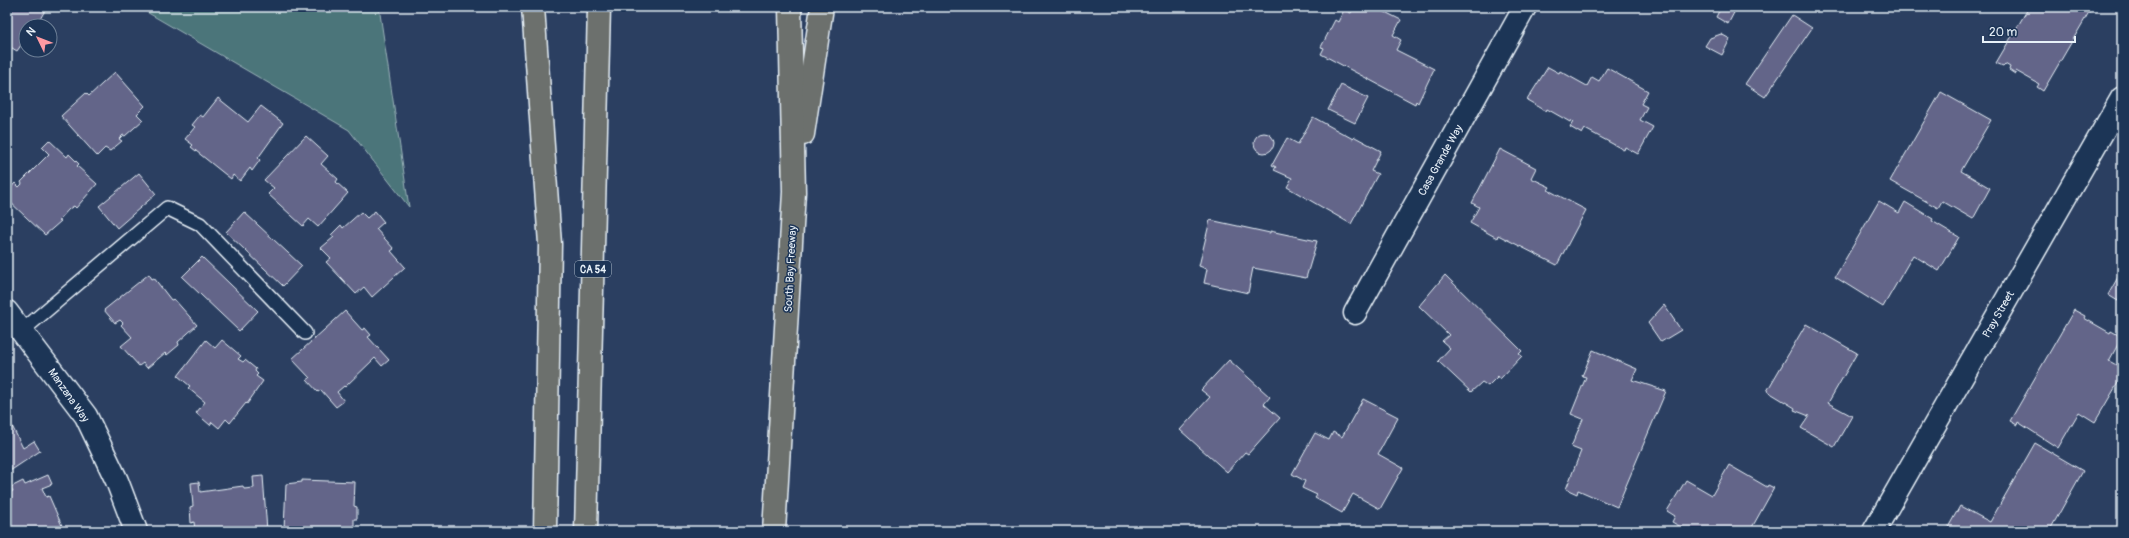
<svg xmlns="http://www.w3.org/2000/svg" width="2129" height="538" viewBox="0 0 2129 538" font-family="Pangolin,sans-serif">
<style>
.green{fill:#4c757a;stroke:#9ab3b9}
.building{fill:#636589;stroke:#e8f1f8}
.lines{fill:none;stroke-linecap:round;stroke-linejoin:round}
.service-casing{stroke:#e8f1f8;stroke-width:16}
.minor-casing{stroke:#e8f1f8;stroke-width:25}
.tertiary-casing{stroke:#e8f1f8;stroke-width:25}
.motorway-casing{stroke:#e8f1f8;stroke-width:25}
.service{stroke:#1d3557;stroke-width:13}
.minor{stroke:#1d3557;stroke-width:22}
.tertiary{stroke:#1d3557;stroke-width:22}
.motorway{stroke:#6c706d;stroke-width:22}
.labels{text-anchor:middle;stroke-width:3;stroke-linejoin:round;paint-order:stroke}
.shield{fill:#1d3557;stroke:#abb9c8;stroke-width:1}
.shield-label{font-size:10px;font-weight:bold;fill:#e8f1f8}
.street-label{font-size:11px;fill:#e8f1f8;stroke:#1d3557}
</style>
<rect width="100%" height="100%" fill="#2b3f61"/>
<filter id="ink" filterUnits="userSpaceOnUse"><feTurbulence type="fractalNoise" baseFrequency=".025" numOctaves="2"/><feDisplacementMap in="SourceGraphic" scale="8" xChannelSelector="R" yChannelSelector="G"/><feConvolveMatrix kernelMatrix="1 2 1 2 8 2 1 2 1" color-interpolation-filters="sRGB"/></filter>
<g filter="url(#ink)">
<!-- green -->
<path class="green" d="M138,7H379L409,207L349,130Z"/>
<!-- building -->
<g class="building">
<path d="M7,7H47L36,26H26V38L17,51L7,45Z"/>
<path d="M1354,7H1375L1401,20L1393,35L1401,40L1396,50L1434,69L1418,103L1416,101L1415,104L1321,54L1324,48L1321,47L1335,20L1338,22L1344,10L1351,13Z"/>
<path d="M1721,7H1737L1728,24L1716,17Z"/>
<path d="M2029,7H2092L2043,91L2037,87L2039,84L2016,71L2015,74L2009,70L2010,67L2005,64L2003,66L1996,63Z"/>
<path d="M1792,15L1812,28L1765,97L1745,84Z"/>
<path d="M1721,34L1730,39L1722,55L1705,46L1710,38Z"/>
<path d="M1548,67L1559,73L1560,71L1587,86L1592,77L1599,81L1607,68L1648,91L1641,104L1647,107L1640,120L1653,127L1638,154L1625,147L1624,150L1585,129L1582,134L1570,127L1573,122L1571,120L1570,122L1547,109L1546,111L1527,100Z"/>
<path d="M115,72L145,106L137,114L143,120L125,136L123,135L119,139L122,141L110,151L105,148L97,156L61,116L86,93L89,96Z"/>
<path d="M1341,85L1368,98L1355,123L1328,110Z"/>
<path d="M1941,92L1991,120L1961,171L1990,188L1973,219L1942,201L1938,208L1890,181Z"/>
<path d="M218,98L248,122L261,106L283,123L258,158L260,160L252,171L250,168L240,181L233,175L231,179L191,147L193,145L185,139L195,127L192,125L200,115L203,117Z"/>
<path d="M1313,117L1353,139L1355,137L1381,151L1371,171L1378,174L1351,224L1287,187L1292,178L1274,170L1276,167L1272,165L1287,138L1298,144Z"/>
<circle cx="1264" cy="143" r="10"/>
<path d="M306,136L328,156L321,164L338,179L336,182L348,193L318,227L309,219L303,226L268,194L274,188L264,180Z"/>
<path d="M49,140L67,157L69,154L79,164L77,166L97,184L76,208L74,206L69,209L59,220L61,221L45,235L7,199V192L15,183L19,187L22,184L21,182L49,154L42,147Z"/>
<path d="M1500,149L1536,168L1531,178L1550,187L1548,190L1586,210L1557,265L1498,235L1497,238L1470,223L1479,207L1472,203Z"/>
<path d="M139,173L156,194L117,228L99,206Z"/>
<path d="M1879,201L1899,213L1905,202L1933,219L1932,221L1959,237L1939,271L1913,255L1883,307L1835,277Z"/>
<path d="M375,211L384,222L376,229L394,249L391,251L405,267L372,297L364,287L356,294L326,262L331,258L321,248L334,237L331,235L341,225L343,228L361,212L367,218Z"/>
<path d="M244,212L302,266L283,286L226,232Z"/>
<path d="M1210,220L1270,233V231L1317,241L1306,278L1253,268L1248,293L1204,283L1207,269L1199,266Z"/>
<path d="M202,257L258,311L239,331L182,277Z"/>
<path d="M2122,270V301L2119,299L2118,301L2108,295Z"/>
<path d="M149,274L152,279L154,278L171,300L174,299L197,325L178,342L179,345L167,355L165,353L147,368L143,363L139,366L121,346L132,337L121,325L123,323L120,320L115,323L104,310Z"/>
<path d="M1445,275L1522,351L1519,354L1522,356L1500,379L1498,376L1488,386L1482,382L1471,392L1438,361L1450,348L1442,341L1449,335L1419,306Z"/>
<path d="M1664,305L1681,330L1661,342L1648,323Z"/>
<path d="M2074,310L2085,316L2084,318L2110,333L2111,331L2122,337L2109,361L2122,368V376L2095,422L2079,412L2058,448L2018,422L2017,425L2010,421Z"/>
<path d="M345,311L362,330L365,328L371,335L368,337L389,360L382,366L375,358L345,387L344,386L337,392L344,401L336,407L321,390L318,392L307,380L310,378L292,359Z"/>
<path d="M1806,324L1857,353L1828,403L1852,416L1834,447L1801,428L1809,416L1794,410L1795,408L1767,391Z"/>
<path d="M206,340L215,348L222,340L241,356L238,359L243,362L245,360L256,369L255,371L258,374L256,376L263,381L247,404L246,403L230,423L226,419L219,428L212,422L210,425L196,413L205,402L188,388L190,386L178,376Z"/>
<path d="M1593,350L1637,369L1632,380L1666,391L1617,507L1578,490L1577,494L1566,489L1581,451L1571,447L1583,419L1571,414L1586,377L1582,376Z"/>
<path d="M1229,360L1270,397L1264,404L1280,418L1248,454L1245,452L1227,472L1180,430L1210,397L1201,390Z"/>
<path d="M1363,399L1398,417L1378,454L1403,468L1380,509L1353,494L1342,513L1315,498L1317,495L1302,488L1305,481L1292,474L1315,433L1329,440L1333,432L1342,437Z"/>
<path d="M7,416L23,448L34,441L40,451L7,473Z"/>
<path d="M2035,443L2083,471L2051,528L2056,531H1946L1960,506L1990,522Z"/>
<path d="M1729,465L1767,487L1768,485L1774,488L1750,531H1688L1672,522L1675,516L1667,511L1686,480L1712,495Z"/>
<path d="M48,475L52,484L42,488L46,497L49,496L63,528L66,527L68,531H7V493L13,491L11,487L23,481L25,485Z"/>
<path d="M263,476L267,531H195L194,522L191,523L190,507L193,506L191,483L199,482L200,492L243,486L244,489L254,488L253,477Z"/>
<path d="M302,480L355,482L354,506L357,507V519H354V531H296V529H284L286,484L302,482Z"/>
</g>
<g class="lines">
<!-- service casing -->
<g class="service-casing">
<path id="service" d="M22,331L167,208L200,224L305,333"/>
</g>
<!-- minor casing -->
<g class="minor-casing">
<g id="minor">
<path d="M1355,313L1525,7"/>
<path d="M1874,531L2122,98"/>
</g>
</g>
<!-- tertiary casing -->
<g class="tertiary-casing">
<path id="tertiary" d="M7,312L86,416L117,481L136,531"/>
</g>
<!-- motorway casing -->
<g class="motorway-casing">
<g id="motorway">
<path d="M533,7L550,244L545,531"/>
<path d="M803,134L822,7"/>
<path d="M586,531L599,7"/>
<path d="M774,531L794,192L790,7"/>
</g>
</g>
<!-- service -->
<use href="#service" class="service"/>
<!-- minor -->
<use href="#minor" class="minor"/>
<!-- tertiary -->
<use href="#tertiary" class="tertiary"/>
<!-- motorway -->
<use href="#motorway" class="motorway"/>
</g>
</g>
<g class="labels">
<!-- shield labels -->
<rect class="shield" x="575" y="261" width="36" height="16" rx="3"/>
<g class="shield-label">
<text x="593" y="273">CA 54</text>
</g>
<!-- street labels -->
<g class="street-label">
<text transform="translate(1440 160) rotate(-61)" y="4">Casa Grande Way</text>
<text transform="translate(790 269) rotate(-87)" y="4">South Bay Freeway</text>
<text transform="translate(1998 314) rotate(-60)" y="4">Pray Street</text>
<text transform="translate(69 395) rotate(55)" y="4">Manzana Way</text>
</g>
</g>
<!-- margin -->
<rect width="2129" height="538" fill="none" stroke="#1d3557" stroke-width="24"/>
<rect x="12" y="12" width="2105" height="514" fill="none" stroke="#e8f1f8" stroke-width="1.5" filter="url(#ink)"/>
<!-- north arrow -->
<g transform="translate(38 38) rotate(313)"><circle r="19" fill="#1d3557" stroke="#6e8097"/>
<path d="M0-3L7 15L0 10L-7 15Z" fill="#ff9aa2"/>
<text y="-6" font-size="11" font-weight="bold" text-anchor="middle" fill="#e8f1f8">N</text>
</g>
<!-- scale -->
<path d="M1983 36v6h92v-6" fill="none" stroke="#e8f1f8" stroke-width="2"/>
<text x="1989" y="36" font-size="12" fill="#e8f1f8" stroke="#1d3557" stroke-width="3" paint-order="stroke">20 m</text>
</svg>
